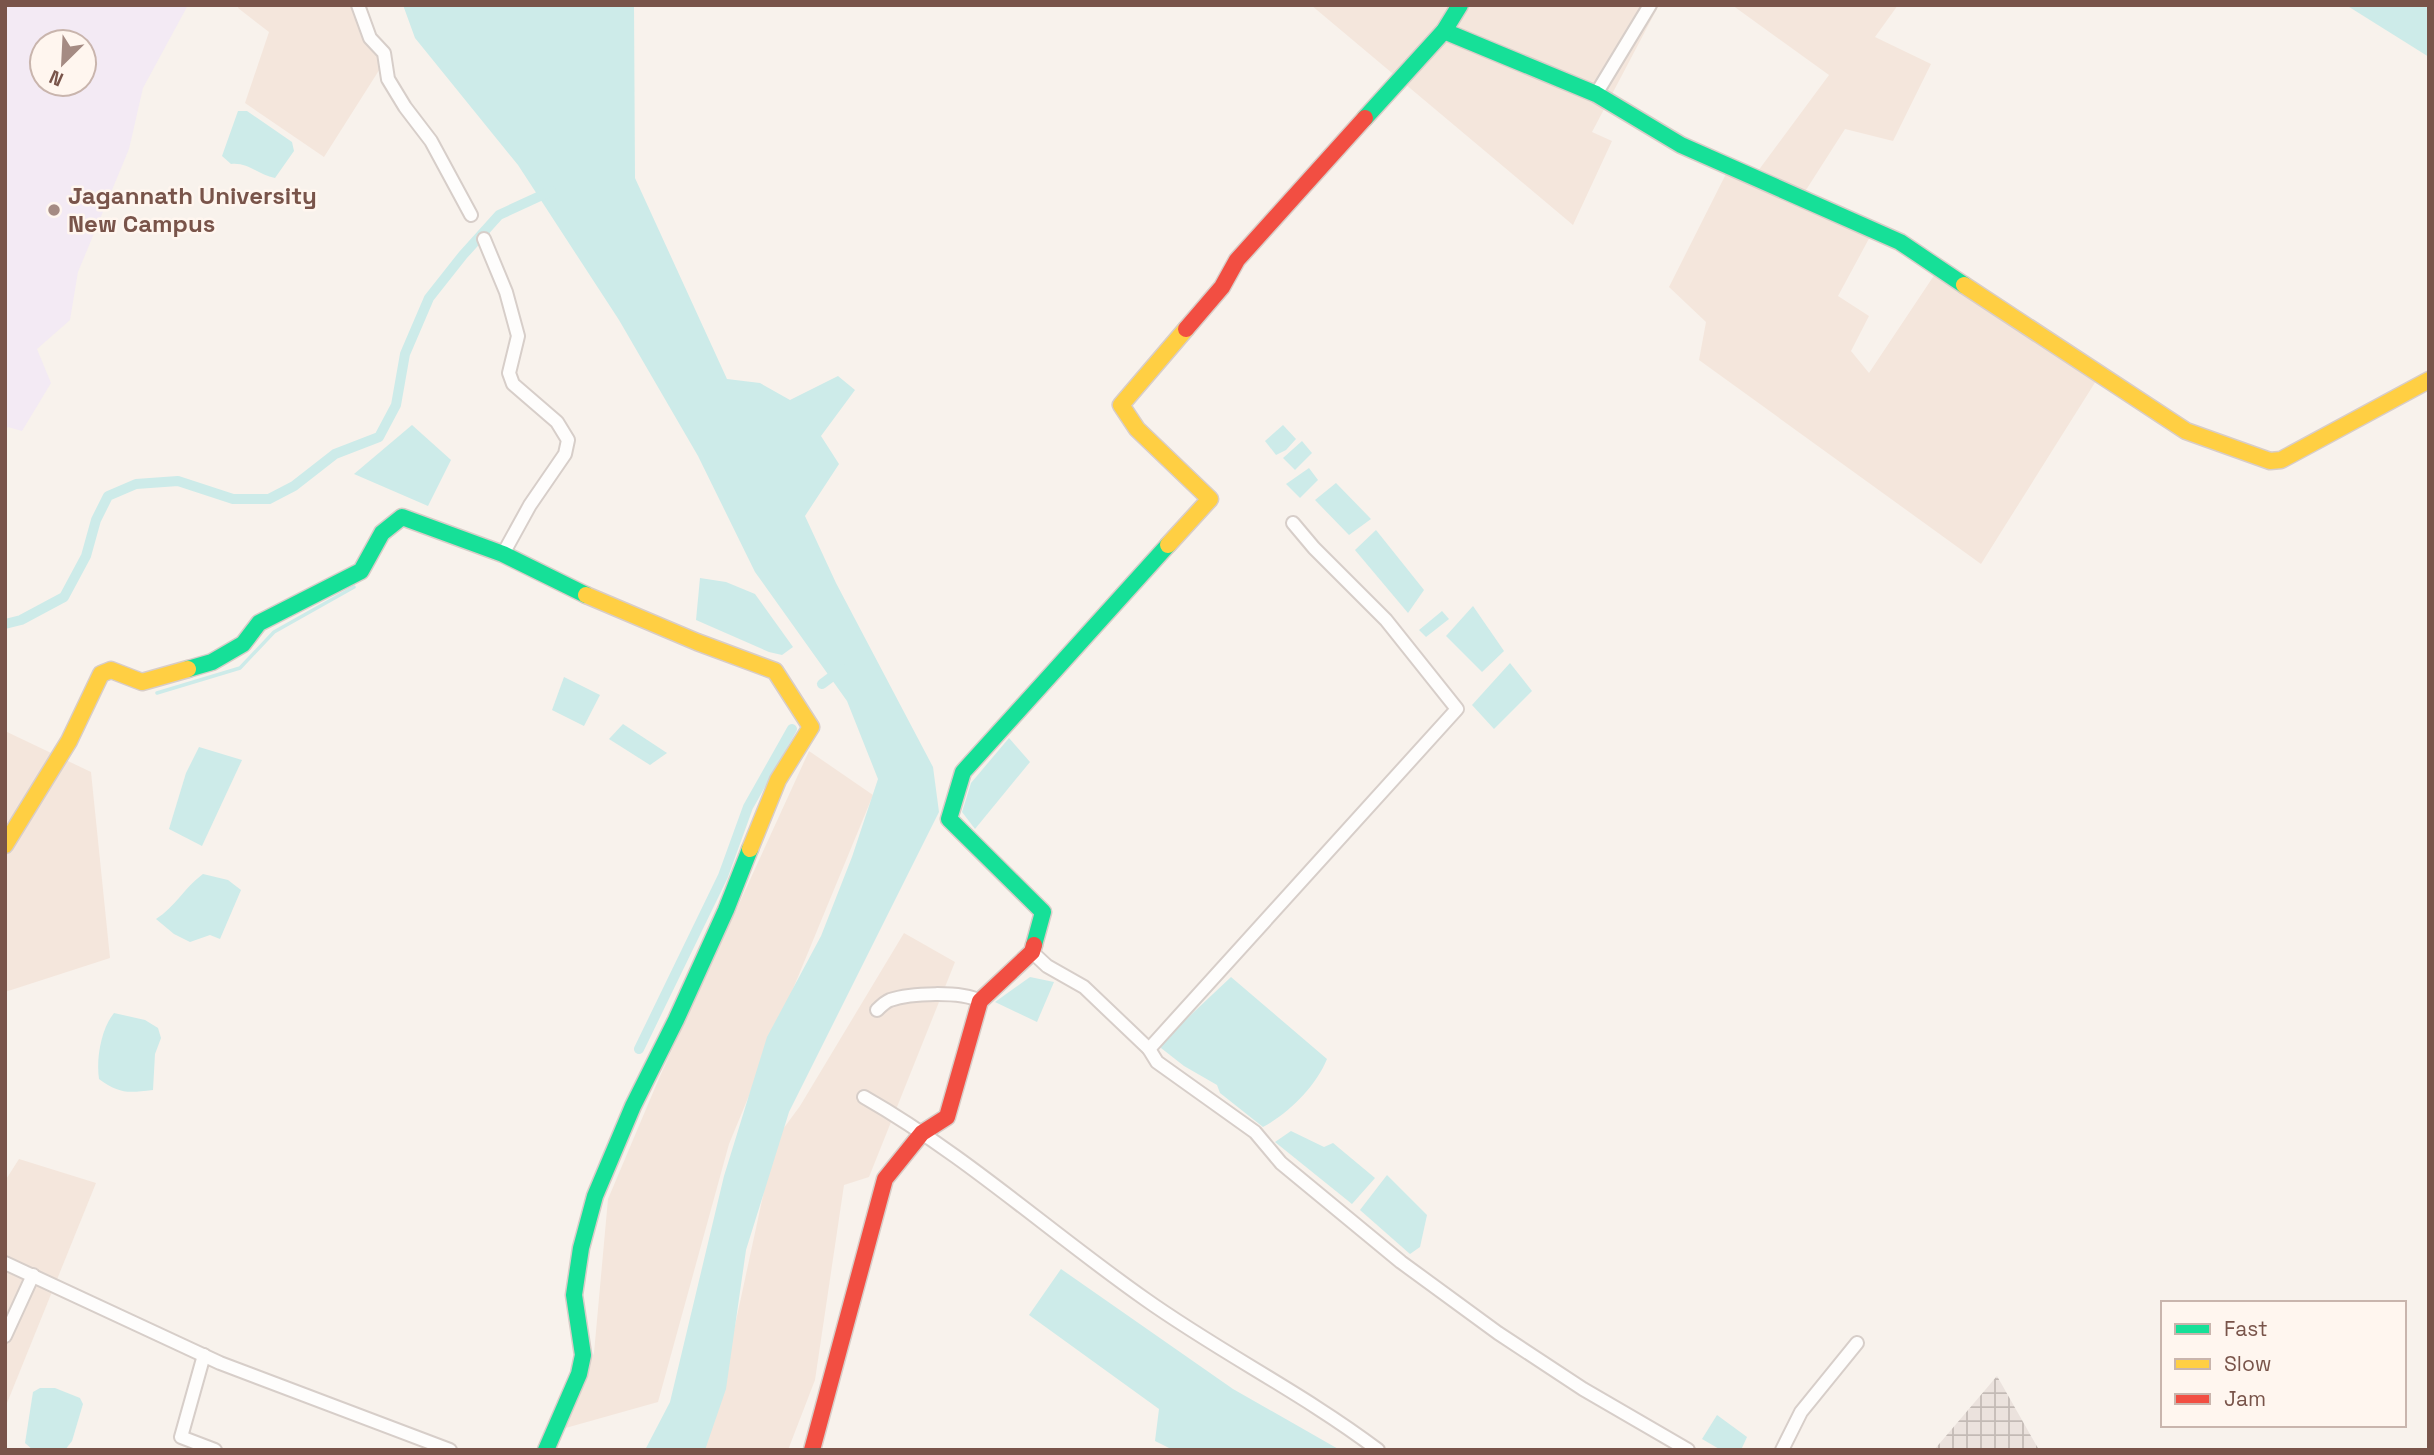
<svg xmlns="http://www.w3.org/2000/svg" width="2434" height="1455" viewBox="0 0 2434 1455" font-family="'Space Grotesk',sans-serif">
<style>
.residential{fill:#f4e6dc}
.industrial{fill:url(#industrial-grid)}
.education{fill:#f3eaf4;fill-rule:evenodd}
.water{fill:#cdebe9}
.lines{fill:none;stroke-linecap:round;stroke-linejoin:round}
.stream{stroke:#cdebe9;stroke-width:3.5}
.canal{stroke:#cdebe9;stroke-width:10}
.street-casing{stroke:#d7cec9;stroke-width:16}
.fast-casing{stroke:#d8cdc8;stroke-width:19}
.slow-casing{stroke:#d8cdc8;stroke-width:19}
.jam-casing{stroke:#d8cdc8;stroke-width:19}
.street{stroke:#fefdfc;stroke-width:12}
.fast{stroke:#16e098;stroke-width:16}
.slow{stroke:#ffcf43;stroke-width:16}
.jam{stroke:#f24e42;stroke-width:16}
.poi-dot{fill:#a58b83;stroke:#fff6ef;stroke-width:2.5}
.labels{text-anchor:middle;stroke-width:5;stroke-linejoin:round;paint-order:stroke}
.poi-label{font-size:24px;font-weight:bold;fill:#79544a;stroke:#fff6ef;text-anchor:start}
</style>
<defs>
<pattern id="industrial-grid" width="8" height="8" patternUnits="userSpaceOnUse" patternTransform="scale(1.75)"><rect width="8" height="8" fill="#ebe2dd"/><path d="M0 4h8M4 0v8" fill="none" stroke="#c3bab5"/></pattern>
</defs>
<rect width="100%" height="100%" fill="#f8f2ec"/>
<!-- residential -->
<g class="residential">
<path d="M239,5H360L383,64L324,157L245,103L269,32L238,8Z"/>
<path d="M1311,5H1659L1592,132L1612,141L1573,225Z"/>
<path d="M1732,5H1898L1875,37L1931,64L1893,141L1845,129L1806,190L1872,233L1838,296L1869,316L1851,351L1869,373L1939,268L2101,373L1981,564L1699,360L1706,322L1669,287L1730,166L1758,171L1829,75Z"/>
<path d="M5,731L91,772L110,958L5,992Z"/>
<path d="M809,751L873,795L729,1144L658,1402L562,1429L594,1353L608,1199L660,1076Z"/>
<path d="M904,933L955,962L869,1177L844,1185L815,1380L788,1450H698L720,1395L775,1140L800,1106Z"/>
<path d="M19,1159L96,1183L5,1408V1181Z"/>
</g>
<!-- industrial -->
<path class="industrial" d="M1997,1376L2039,1450H1934Z"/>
<!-- education -->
<path class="education" d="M5,5H188L143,88L129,149L78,272L70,320L37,349L51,383L22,431L8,427L5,430ZM42,42H84V84H42Z"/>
<!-- water -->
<g class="water">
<path d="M403,5H634L635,178L727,379L760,383L790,400L838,376L855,390L821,436L839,464L805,516L836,583L933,767L939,812L789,1112L746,1250L726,1389L705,1450H645L670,1402L724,1176L767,1037L821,936L852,857L878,779L847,701L755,572L698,456L619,320L518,165L415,38Z"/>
<path d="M2346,5H2429V57Z"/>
<path d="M238,111H247L292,142L294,151L275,178C259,175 248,162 231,164L222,156Z"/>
<path d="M412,425L451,460L428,506L354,474Z"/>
<path d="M1283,425L1296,439L1286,450L1276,455L1265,441Z"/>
<path d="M1302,441L1312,453L1295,470L1283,458Z"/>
<path d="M1309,468L1318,480L1300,498L1286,484Z"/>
<path d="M1336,483L1371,519L1349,535L1315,500Z"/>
<path d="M1376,530L1424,590L1408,613L1355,550Z"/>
<path d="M700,578L726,582L755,594L793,647L782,655L769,652L696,620Z"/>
<path d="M1473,606L1504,651L1482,672L1446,636Z"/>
<path d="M1442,611L1449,619L1426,637L1419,630Z"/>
<path d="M1510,663L1532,691L1494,729L1472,705Z"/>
<path d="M564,677L600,695L584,726L552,710Z"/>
<path d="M623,724L667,753L650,765L609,739Z"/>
<path d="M1009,738L1030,762L975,829L962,812L971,783Z"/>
<path d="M199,747L242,760L202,846L169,829L186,773Z"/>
<path d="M203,874L228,880L241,890L220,939L210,935L190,942L174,934L156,919C175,907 185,887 203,874Z"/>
<path d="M1030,977L1054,982L1037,1022L995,1002Z"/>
<path d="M1231,977L1327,1059C1316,1086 1289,1113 1263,1127L1220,1093L1217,1085L1184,1066L1161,1048L1162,1042Z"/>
<path d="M114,1013L145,1020L158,1028L161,1038L155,1054L153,1090C127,1093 120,1094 99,1079C96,1059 101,1029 114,1013Z"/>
<path d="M1291,1131L1324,1147L1333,1143L1375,1178L1352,1204L1275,1142Z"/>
<path d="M1387,1175L1427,1215L1420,1247L1410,1254L1360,1210Z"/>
<path d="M1061,1269L1233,1389L1340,1450H1173L1155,1441L1159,1409L1029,1315Z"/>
<path d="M40,1388H55L80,1398L83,1404L72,1441L65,1450H33L25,1443L33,1392Z"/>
<path d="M1717,1415L1747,1437L1741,1450H1721L1702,1439Z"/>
</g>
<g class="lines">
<!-- stream -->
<path class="stream" d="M157,693L240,668L274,632L354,587"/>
<!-- canal -->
<g class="canal">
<path d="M5,624L21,620L64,597L86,556L96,520L108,496L136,484L178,481L233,499H269L294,486L335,454L379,437L396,405L405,354L429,298L463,255L499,215L551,191"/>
<path d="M822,684L842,669"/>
<path d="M639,1049L723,876L748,807L792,729"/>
</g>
<!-- street casing -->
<g class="street-casing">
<g id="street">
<path d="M358,5L370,38L384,53L388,79L405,107L431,141L471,215"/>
<path d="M1596,94L1650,5"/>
<path d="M484,239L506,292L518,336L509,373L513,384L557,422L568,440L565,454L530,505L503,554"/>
<path d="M1032,952L1047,966L1084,987L1149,1049L1157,1062L1255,1132L1281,1163L1401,1262L1498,1333L1583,1389L1688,1450"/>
<path d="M877,1010C881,1006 885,1002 890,1000C910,993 961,991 980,1001"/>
<path d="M1149,1049L1457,709L1386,620L1314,548L1293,523"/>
<path d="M864,1097C964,1154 1051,1233 1145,1299C1221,1353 1304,1394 1378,1450"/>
<path d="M5,1263L220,1363L450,1450"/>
<path d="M5,1336L33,1275"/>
<path d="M204,1355L181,1437L215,1450"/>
<path d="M1782,1450L1801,1412L1857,1343"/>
</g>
</g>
<!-- fast casing -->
<g class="fast-casing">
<g id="fast">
<path d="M1444,31L1596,94L1681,145L1900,242L1964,285"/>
<path d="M1365,118L1444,31L1460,5"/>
<path d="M188,669L212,662L243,644L259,623L361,571L382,533L402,517L503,554L586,595"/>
<path d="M1034,945L1043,912L949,819L963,772L1168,545"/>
<path d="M546,1450L579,1374L583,1355L574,1295L581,1248L595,1196L633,1106L676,1020L726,910L750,849"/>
</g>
</g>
<!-- slow casing -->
<g class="slow-casing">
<g id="slow">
<path d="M1964,285L2186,431L2270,461L2281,460L2429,380"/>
<path d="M1168,545L1210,499L1137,429L1121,405L1186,329"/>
<path d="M586,595L697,642L775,671L811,727L778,780L750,849"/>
<path d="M5,845L69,741L101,674L111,670L142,682L188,669"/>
</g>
</g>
<!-- jam casing -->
<g class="jam-casing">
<g id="jam">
<path d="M1186,329L1222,287L1237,260L1365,118"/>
<path d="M812,1450L885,1179L922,1133L947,1117L980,1001L1032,952L1034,945"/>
</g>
</g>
<!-- street -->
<use href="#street" class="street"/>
<!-- fast -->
<use href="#fast" class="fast"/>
<!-- slow -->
<use href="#slow" class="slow"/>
<!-- jam -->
<use href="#jam" class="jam"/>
</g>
<!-- markers -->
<circle class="poi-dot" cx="54" cy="210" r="7"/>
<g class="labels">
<!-- poi labels -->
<g class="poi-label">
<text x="68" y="204">Jagannath University<tspan x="68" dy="28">New Campus</tspan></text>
</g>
</g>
<!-- border -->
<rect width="2434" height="1455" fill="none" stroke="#79544a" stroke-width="14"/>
<!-- legend -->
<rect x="2161" y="1301" width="245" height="126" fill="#fff6ef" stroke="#c9b5ad" stroke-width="2"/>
<rect x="2175" y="1324" width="35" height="10" fill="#16e098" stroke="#c9b5ad" stroke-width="2"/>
<text x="2224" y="1336" font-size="21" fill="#79544a">Fast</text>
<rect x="2175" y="1359" width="35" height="10" fill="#ffcf43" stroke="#c9b5ad" stroke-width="2"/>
<text x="2224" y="1371" font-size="21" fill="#79544a">Slow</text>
<rect x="2175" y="1394" width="35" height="10" fill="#f24e42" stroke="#c9b5ad" stroke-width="2"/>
<text x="2224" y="1406" font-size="21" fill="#79544a">Jam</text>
<!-- north arrow -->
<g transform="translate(63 63) rotate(204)"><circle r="33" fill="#fff6ef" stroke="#c9b5ad" stroke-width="2"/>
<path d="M0-5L12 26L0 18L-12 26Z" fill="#a58b83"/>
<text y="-10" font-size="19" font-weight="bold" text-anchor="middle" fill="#79544a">N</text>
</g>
</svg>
